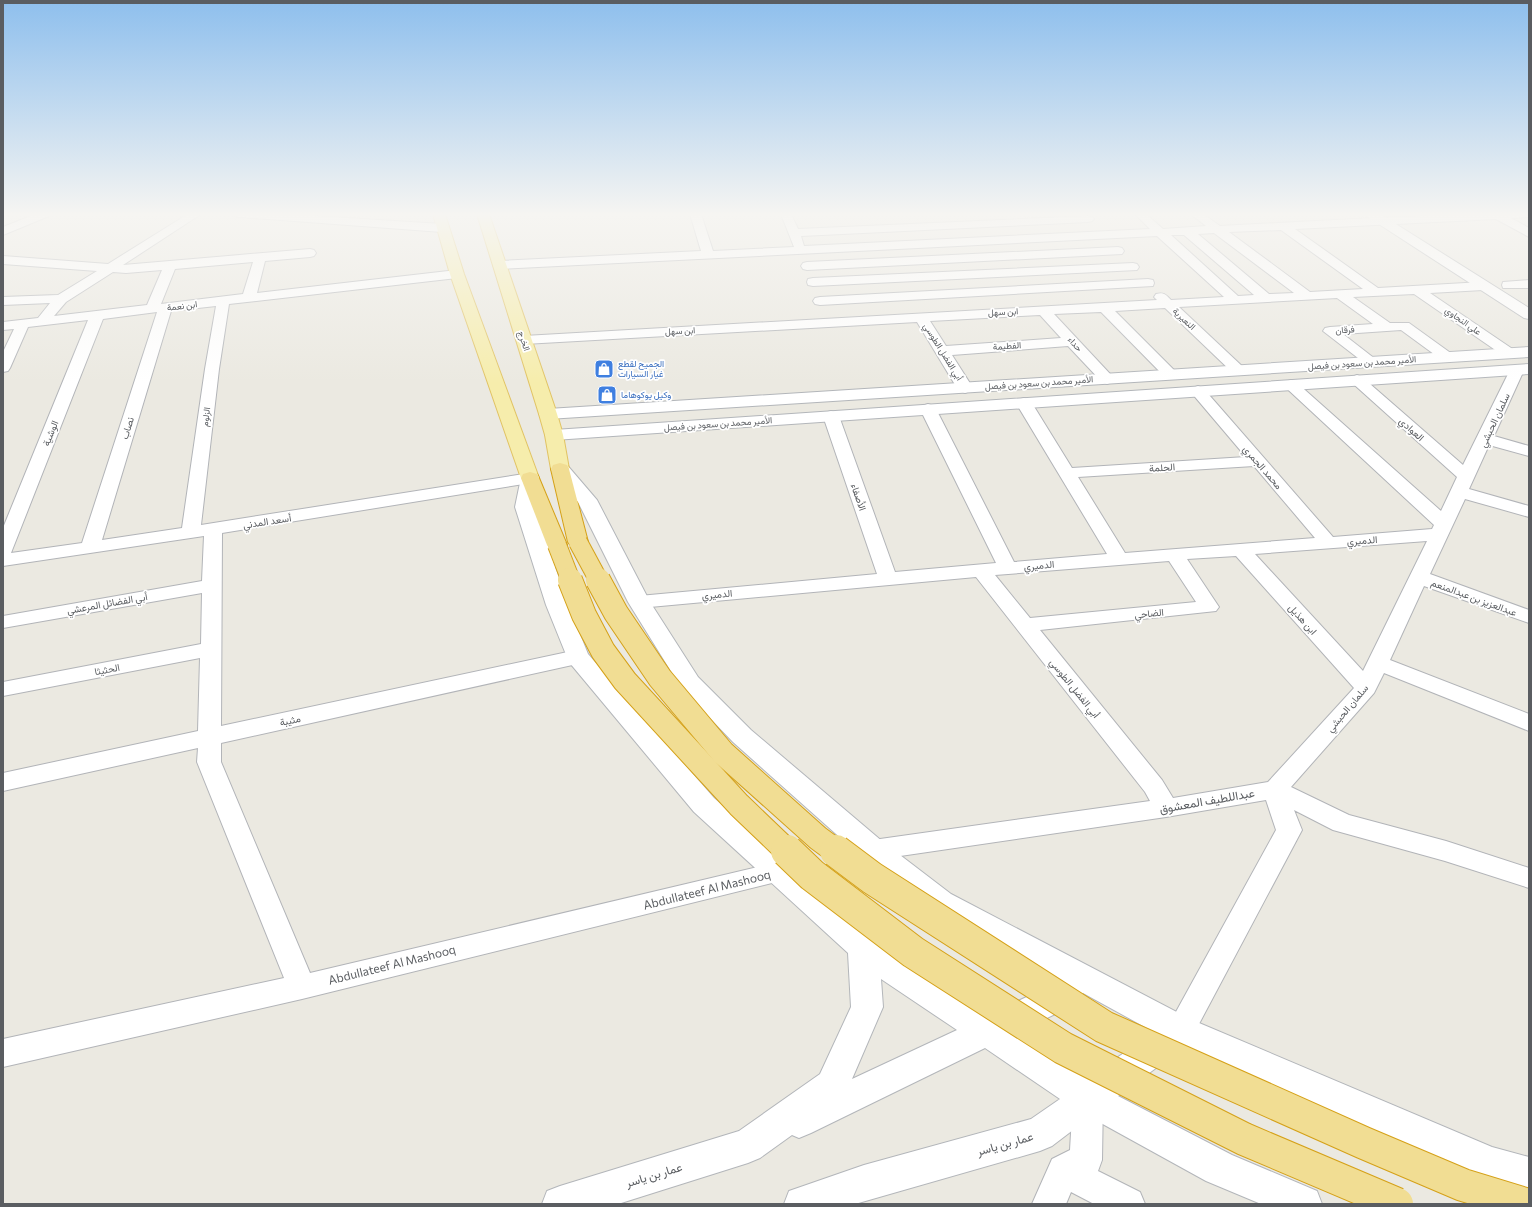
<svg xmlns="http://www.w3.org/2000/svg" width="1532" height="1207" viewBox="0 0 1532 1207" font-family="Commissioner,Vazirmatn,sans-serif">
<style>
.lines{fill:none;stroke-linecap:round;stroke-linejoin:round}
.street-casing{stroke:#b2b4b8;stroke-width:2}
.secondary-casing{stroke:#b3b6ba;stroke-width:2}
.primary-casing{stroke:#e1c364;stroke-width:2}
.highway-casing{stroke:#d5a118;stroke-width:2}
.street{fill:#fff;fill-rule:evenodd}
.secondary{fill:#fff;fill-rule:evenodd}
.primary{fill:#f6edac;fill-rule:evenodd}
.highway{fill:#f1dd93;fill-rule:evenodd}
.highway-bridge-far2-casing{stroke:#d5a118;stroke-width:20;stroke-linecap:butt}
.highway-bridge-far1-casing{stroke:#d5a118;stroke-width:26;stroke-linecap:butt}
.highway-bridge-casing{stroke:#d5a118;stroke-width:34;stroke-linecap:butt}
.highway-bridge-far2{stroke:#f1dd93;stroke-width:18}
.highway-bridge-far1{stroke:#f1dd93;stroke-width:24}
.highway-bridge{stroke:#f1dd93;stroke-width:32}
.labels{text-anchor:middle;stroke-width:3.5;stroke-linejoin:round;paint-order:stroke}
.far-street-label{font-size:9px;fill:#5a5d61;stroke:#fff}
.far-shop-label{font-size:9px;fill:#366cbe;stroke:#fff;text-anchor:start}
.street-label{font-size:10px;fill:#5a5d61;stroke:#fff}
.near-street-label{font-size:12px;fill:#5a5d61;stroke:#fff}
</style>
<rect width="100%" height="100%" fill="#ebe9e1"/>
<g class="lines">
<!-- street casing -->
<g class="street-casing">
<g id="street">
<path d="M36,214H51L49,216L3,235V227Z"/>
<path d="M188,214H201L123,265L310,249L314,250L316,253L314,256L310,257L265,261L257,293L457,270L461,271L463,274L461,277L457,278L229,304L219,369L201,525L530,473L536,474L539,478L536,482L530,483L222,533L221,726L577,650L584,652L588,657L584,662L577,664L221,743V762L310,973L779,862L788,865L792,872L788,879L302,999L3,1067V1039L284,978L197,762L198,748L3,791V773L198,731L200,658L3,696V682L201,644L202,593L3,628V616L202,581L204,536L3,566V528L88,320L28,327L10,368L8,371L3,372V352L14,329L3,330V322L38,318L50,303L3,305V297L58,295L97,271L3,264V256L108,264ZM253,262L243,294L161,304L175,269ZM162,270L147,305L54,316L66,302L113,272L126,273ZM216,306L205,369L182,528L102,540L171,311ZM157,312L82,543L11,553L103,319Z"/>
<path d="M233,214H284L442,224L446,226L448,228L446,230L442,232L239,217L235,216Z"/>
<path d="M690,214H701L713,251L794,247L781,214H791L798,229L1088,216L1092,217L1094,219L1092,221L1088,222L801,236L804,246L1150,229L1135,214H1146L1163,229L1206,226L1191,214H1203L1220,226C1322,221 1426,214 1529,214V217L1511,218L1529,228V237L1496,219L1295,229L1378,288L1483,282L1488,283L1489,286L1488,289L1483,290L1430,293L1514,350L1516,353L1514,356L1509,357L1504,356L1414,294L1353,297L1390,323H1409L1452,354L1454,357L1452,360L1447,361L1442,360L1401,330L1343,334L1379,362L1377,365L1372,366L1367,365L1323,331L1325,328L1330,327L1373,324L1337,298L1179,307L1243,367L1245,370L1243,373L1238,374L1233,373L1165,308L1115,311L1176,372L1178,375L1176,378L1171,379L1166,378L1101,312L1054,314L1112,376L1115,379L1112,382L1107,384L1102,382L1068,346L952,355L973,388L970,391L965,393L960,391L957,388L917,322L524,344L519,343L517,340L519,337L524,336L1157,300L1154,297L1156,294C1164,292 1166,295 1171,300L1224,297L1157,236L499,269L495,268L493,265L495,262L499,261L701,251ZM1281,230L1363,289L1310,292L1229,232ZM1214,233L1294,293L1269,294L1198,234ZM1171,235H1184L1254,295L1238,296ZM1040,315L1061,338L946,346L930,321Z"/>
<path d="M1118,247L1122,248L1124,251L1122,254L807,270L803,269L801,266L803,263L807,262Z"/>
<path d="M1133,263L1137,264L1139,267L1137,270L813,286L808,285L807,282L808,279L813,278Z"/>
<path d="M1148,279L1153,280L1154,283L1153,286L820,305L815,304L813,301L815,298L820,297Z"/>
<path d="M1529,280V288H1503L1502,285L1503,282Z"/>
<path d="M1517,366L1522,367L1524,370L1494,436L1529,446V456L1489,445L1469,489L1529,506V517L1465,499L1430,574L1529,610V623L1424,586L1390,660L1529,714V731L1384,673L1374,693L1291,787L1349,815L1446,841L1529,868V888L1445,861L1333,830L1294,810L1302,830L1191,1039L1181,1043L1171,1039L1166,1030L1276,830L1266,800L1166,817L873,860L864,857L860,850L864,843L873,840L1150,801L1145,792L976,577L639,608L632,606L629,602L632,598L639,596L877,574L823,416L825,413L831,411L837,413L839,416L895,572L996,563L920,409L922,406L928,404L934,406L936,409L1014,562L1107,554L1016,403L1018,400L1024,398L1030,400L1072,468L1246,457L1190,391L1193,388L1198,386L1203,388L1333,537L1432,529L1434,525L1283,385L1286,382L1291,380L1296,382L1441,511L1457,477L1349,380L1352,377L1357,375L1362,377L1463,465L1510,370L1512,367ZM1254,466L1315,538L1125,553L1078,477ZM1427,541L1363,671L1255,554ZM1236,556L1354,688L1268,782L1173,798L1162,780L1040,630L1216,611L1219,607L1187,559ZM1169,561L1196,602L1030,618L995,575Z"/>
<path d="M1088,1083L1099,1088L1103,1098L1102,1160L1098,1171L1140,1192L1145,1204H1094L1071,1192L1066,1204H1032L1052,1159L1070,1150L1073,1098L1077,1088Z"/>
</g>
</g>
<!-- secondary casing -->
<g class="secondary-casing">
<g id="secondary">
<path d="M1366,214H1380L1529,308V319L1524,318L1368,217Z"/>
<path d="M1529,347V357L548,419L542,418L539,414L542,410L548,409Z"/>
<path d="M1529,364V374L554,440L548,439L545,435L548,431L554,430Z"/>
<path d="M560,463L567,465L597,500L650,602L698,677L751,730L883,842L951,894L1192,1020L1492,1147L1529,1157V1193L1478,1177L1179,1044L1175,1054L1118,1096L1232,1155L1317,1191L1322,1204H1261L1206,1181L1090,1117L1052,1146L1040,1151L855,1204H784L789,1191L864,1165L1031,1119L1060,1099L985,1048L811,1133L799,1138L792,1135L760,1158L748,1163L618,1204H542L547,1191L560,1186L739,1131L820,1074L851,1007L848,953L694,812L569,662L546,605L515,507L521,478L523,474L530,472L537,474L539,478L535,507L568,605L588,654L714,798L889,952L988,1015L1061,981L931,910L863,858L733,742L682,689L628,602L578,502L551,469L553,465ZM881,979L957,1030L852,1079L883,1007ZM1083,993L1154,1032L1088,1078L1016,1033L1078,1003Z"/>
</g>
</g>
<!-- primary casing -->
<g class="primary-casing">
<g id="primary">
<path d="M433,214H445L464,274L539,478L537,482L530,484L523,482L521,478L450,274Z"/>
<path d="M477,214H489L557,414L563,435L569,469L567,473L560,475L553,473L551,469L545,435L539,414Z"/>
</g>
</g>
<!-- highway casing -->
<g class="highway-casing">
<g id="highway">
<path d="M560,463L567,465L569,469L588,542L585,546L578,548L571,546L568,542L551,469L553,465Z"/>
<path d="M530,472L537,474L539,478L567,545L564,549L557,551L550,549L547,545L521,478L523,474Z"/>
</g>
</g>
<!-- street -->
<use href="#street" class="street"/>
<!-- secondary -->
<use href="#secondary" class="secondary"/>
<!-- primary -->
<use href="#primary" class="primary"/>
<!-- highway -->
<use href="#highway" class="highway"/>
<!-- highway-bridge-far2 casing -->
<g class="highway-bridge-far2-casing">
<g id="highway-bridge-far2">
<path d="M578,542L599,581"/>
<path d="M557,545L571,581"/>
</g>
</g>
<!-- highway-bridge-far1 casing -->
<g class="highway-bridge-far1-casing">
<g id="highway-bridge-far1">
<path d="M570,580L584,615L603,651L625,681L739,805L788,852"/>
<path d="M598,580L616,613L660,678L723,753L818,838L837,852"/>
</g>
</g>
<!-- highway-bridge casing -->
<g class="highway-bridge-casing">
<g id="highway-bridge">
<path d="M787,851L812,875L913,952L1063,1048L1244,1139L1397,1204"/>
<path d="M836,851L872,878L1104,1027L1364,1143L1463,1185L1525,1204"/>
</g>
</g>
<!-- highway-bridge-far2 -->
<use href="#highway-bridge-far2" class="highway-bridge-far2"/>
<!-- highway-bridge-far1 -->
<use href="#highway-bridge-far1" class="highway-bridge-far1"/>
<!-- highway-bridge -->
<use href="#highway-bridge" class="highway-bridge"/>
</g>
<!-- sky -->
<linearGradient id="sky" x2="0" y2="1"><stop stop-color="#8ebfed"/><stop offset="0.56" stop-color="#f6f5f2"/><stop offset="1" stop-color="#f6f5f2" stop-opacity="0"/></linearGradient>
<rect width="1532" height="383" fill="url(#sky)"/>
<!-- icons -->
<defs>
<g id="shop-square" transform="scale(1)"><rect x="-9" y="-9" width="18" height="18" rx="4" fill="#3f7fe0" stroke="#fff"/><path d="M-5-2.5h2.3a2.7 3.5 0 0 1 5.4 0H5L5.5 6h-11ZM-1.5-2.5h3a1.5 2.3 0 0 0-3 0Z" fill="#fff"/></g>
</defs>
<g fill-rule="evenodd">
<use href="#shop-square" x="604" y="369"/>
<use href="#shop-square" x="607" y="395"/>
</g>
<g class="labels">
<!-- far-street labels -->
<g class="far-street-label">
<text transform="translate(182 306) rotate(-7)" y="3">ابن نعمة</text>
<text transform="translate(1003 312) rotate(-3)" y="3">ابن سهل</text>
<text transform="translate(1184 319) rotate(43)" y="3">النعيرية</text>
<text transform="translate(1463 321) rotate(35)" y="3">علي النجاوي</text>
<text transform="translate(1345 330) rotate(-4)" y="3">فرقان</text>
<text transform="translate(680 331) rotate(-3)" y="3">ابن سهل</text>
<text transform="translate(524 341) rotate(72)" y="3">الخرج</text>
<text transform="translate(1075 344) rotate(47)" y="3">حداء</text>
<text transform="translate(1007 346) rotate(-4)" y="3">الفطيمة</text>
<text transform="translate(943 352) rotate(58)" y="3">أبي الفضل الطوسي</text>
<text transform="translate(1362 363) rotate(-4)" y="3">الأمير محمد بن سعود بن فيصل</text>
<text transform="translate(1039 383) rotate(-4)" y="3">الأمير محمد بن سعود بن فيصل</text>
<text transform="translate(206 417) rotate(-83)" y="3">الزلوم</text>
<text transform="translate(718 424) rotate(-4)" y="3">الأمير محمد بن سعود بن فيصل</text>
</g>
<!-- far-shop labels -->
<g class="far-shop-label">
<text x="618" y="367">الجميح لقطع<tspan x="618" dy="10">غيار السيارات</tspan></text>
<text x="621" y="398">وكيل يوكوهاما</text>
</g>
<!-- street labels -->
<g class="street-label">
<text transform="translate(1494 420) rotate(-65)" y="4">سلمان الحبشي</text>
<text transform="translate(127 428) rotate(-73)" y="4">نصاب</text>
<text transform="translate(1412 429) rotate(42)" y="4">العوادي</text>
<text transform="translate(50 433) rotate(-68)" y="4">الوشية</text>
<text transform="translate(1162 467) rotate(-4)" y="4">الحلمة</text>
<text transform="translate(1263 467) rotate(49)" y="4">محمد الجمري</text>
<text transform="translate(859 497) rotate(71)" y="4">الأصفاء</text>
<text transform="translate(267 521) rotate(-9)" y="4">أسعد المدني</text>
<text transform="translate(1362 540) rotate(-4)" y="4">الدميري</text>
<text transform="translate(1039 565) rotate(-5)" y="4">الدميري</text>
<text transform="translate(717 594) rotate(-5)" y="4">الدميري</text>
<text transform="translate(1474 597) rotate(20)" y="4">عبدالعزيز بن عبدالمنعم</text>
<text transform="translate(107 603) rotate(-10)" y="4">أبي الفضائل المرعشي</text>
<text transform="translate(1149 613) rotate(-6)" y="4">الضاحي</text>
<text transform="translate(1303 619) rotate(48)" y="4">ابن هذيل</text>
<text transform="translate(107 669) rotate(-11)" y="4">الحثيثا</text>
<text transform="translate(1075 688) rotate(51)" y="4">أبي الفضل الطوسي</text>
<text transform="translate(1347 708) rotate(-50)" y="4">سلمان الحبشي</text>
<text transform="translate(290 720) rotate(-12)" y="4">مثيبة</text>
</g>
<!-- near-street labels -->
<g class="near-street-label">
<text transform="translate(1207 801) rotate(-10)" y="4">عبداللطيف المعشوق</text>
<text transform="translate(707 890) rotate(-14)" y="4">Abdullateef Al Mashooq</text>
<text transform="translate(392 965) rotate(-14)" y="4">Abdullateef Al Mashooq</text>
<text transform="translate(1005 1144) rotate(-16)" y="4">عمار بن ياسر</text>
<text transform="translate(654 1175) rotate(-17)" y="4">عمار بن ياسر</text>
</g>
</g>
<!-- border -->
<rect width="1532" height="1207" fill="none" stroke="#5a5d61" stroke-width="8"/>
</svg>
